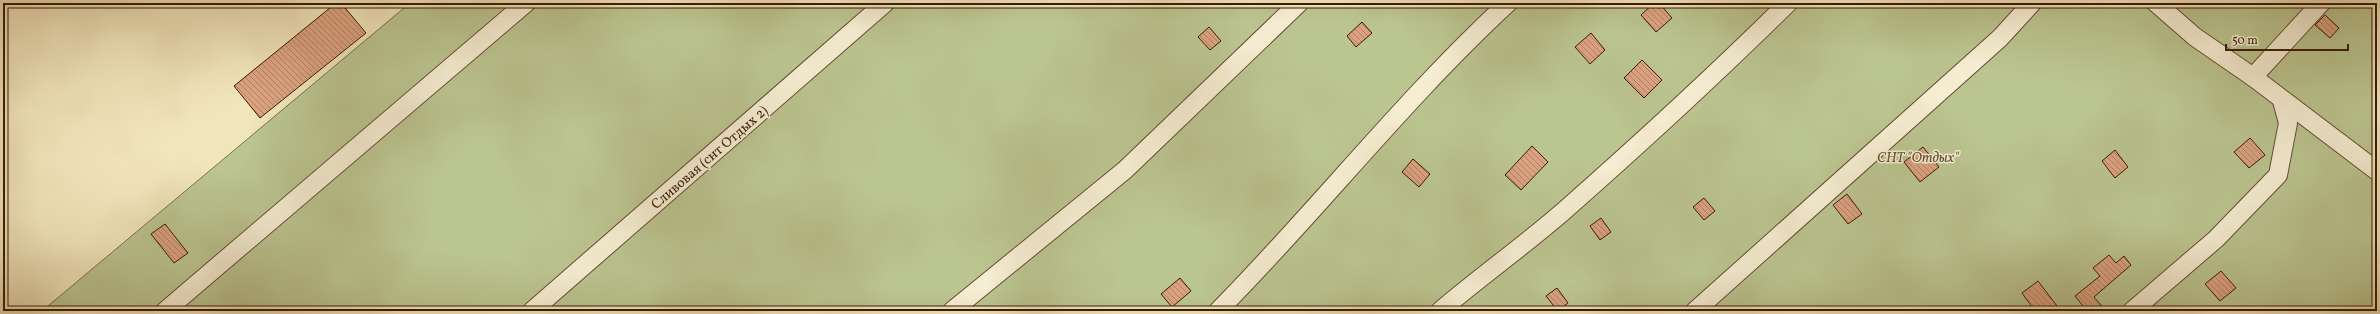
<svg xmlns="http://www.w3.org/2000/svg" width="2380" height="314" viewBox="0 0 2380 314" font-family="Vollkorn,serif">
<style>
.garden{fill:#bbc590;stroke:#7a704b}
.building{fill:url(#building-back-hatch);stroke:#381a06}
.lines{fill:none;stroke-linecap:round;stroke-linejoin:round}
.minor-casing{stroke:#664d33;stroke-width:20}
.minor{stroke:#f6eed3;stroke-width:18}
.labels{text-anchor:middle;stroke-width:3;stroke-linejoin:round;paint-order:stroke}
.street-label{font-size:14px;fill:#381a06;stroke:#f6eed3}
.park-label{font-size:14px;font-style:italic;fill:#5f4d2f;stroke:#f6eed3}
</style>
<defs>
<pattern id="building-back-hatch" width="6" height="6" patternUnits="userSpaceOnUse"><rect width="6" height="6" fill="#dba280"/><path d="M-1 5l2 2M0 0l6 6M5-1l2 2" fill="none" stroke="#b38367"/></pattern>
</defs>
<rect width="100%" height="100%" fill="#f1e5bb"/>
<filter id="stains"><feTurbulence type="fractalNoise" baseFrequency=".005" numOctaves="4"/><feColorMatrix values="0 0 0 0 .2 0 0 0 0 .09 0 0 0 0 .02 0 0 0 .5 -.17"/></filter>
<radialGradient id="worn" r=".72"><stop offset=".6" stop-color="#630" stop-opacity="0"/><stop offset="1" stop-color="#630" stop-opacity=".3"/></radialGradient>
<!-- garden -->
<path class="garden" d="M410,3H2377V311H42Z"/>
<!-- building -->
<g class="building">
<path d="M336,3H341L366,33L260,118L234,86Z"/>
<path d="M1654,3H1659L1672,18L1656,32L1641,15Z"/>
<path d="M2325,15L2339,28L2330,38L2315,25Z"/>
<path d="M1362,22L1372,33L1356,47L1347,36Z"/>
<path d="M1209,27L1221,41L1210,50L1198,37Z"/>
<path d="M1591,33L1605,50L1590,64L1575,47Z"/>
<path d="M1642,60L1662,80L1644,98L1624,78Z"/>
<path d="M2250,138L2265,155L2249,168L2234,152Z"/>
<path d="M1532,146L1548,162L1521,190L1505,175Z"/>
<path d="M1923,147L1939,167L1920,182L1904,162Z"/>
<path d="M2115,150L2128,167L2115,178L2102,161Z"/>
<path d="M1413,159L1430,174L1419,187L1402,172Z"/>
<path d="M1847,194L1862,214L1848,224L1833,205Z"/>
<path d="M1704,198L1715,211L1704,220L1693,207Z"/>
<path d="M1601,218L1611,232L1600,240L1590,226Z"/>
<path d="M165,224L188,253L174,263L151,234Z"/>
<path d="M2109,255L2116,263L2124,256L2131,265L2094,297L2106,311H2087L2075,296L2100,276L2093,268Z"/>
<path d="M2221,271L2236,288L2220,301L2205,284Z"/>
<path d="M1180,278L1191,291L1172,307L1161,294Z"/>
<path d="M2038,281L2057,306L2050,311H2035L2022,293Z"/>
<path d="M1557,288L1568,303L1558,311L1546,296Z"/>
</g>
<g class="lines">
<!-- minor casing -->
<g class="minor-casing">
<g id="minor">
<path d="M2156,3L2195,37L2253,77L2377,171"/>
<path d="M2253,77L2321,3"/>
<path d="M165,311L526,3"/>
<path d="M532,311L885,3"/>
<path d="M952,311L1125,170L1299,3"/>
<path d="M1218,311C1317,211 1404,99 1508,3"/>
<path d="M1440,311C1481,276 1525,245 1565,210C1641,143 1716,74 1788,3"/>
<path d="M1695,311L2000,38L2032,3"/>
<path d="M2132,311L2216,239L2278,175L2288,123L2282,101"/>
</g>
</g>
<!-- minor -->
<use href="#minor" class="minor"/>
</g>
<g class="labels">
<!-- street labels -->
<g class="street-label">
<text transform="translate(709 157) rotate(-41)" y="5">Сливовая (снт Отдых 2)</text>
</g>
<!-- park labels -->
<g class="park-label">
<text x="1918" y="162">СНТ "Отдых"</text>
</g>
</g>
<!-- margin -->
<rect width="2380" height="314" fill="none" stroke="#f1e5bb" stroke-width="16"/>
<rect x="4" y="4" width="2372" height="306" fill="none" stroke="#381a06" stroke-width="2"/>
<rect x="8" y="8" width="2364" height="298" fill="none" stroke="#381a06"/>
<!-- scale -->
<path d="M2226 44v6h122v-6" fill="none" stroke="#381a06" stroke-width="2"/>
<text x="2232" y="44" font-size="12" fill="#381a06" stroke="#f6eed3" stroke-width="3" paint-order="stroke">50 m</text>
<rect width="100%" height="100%" filter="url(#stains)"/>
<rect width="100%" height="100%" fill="url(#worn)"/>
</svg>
